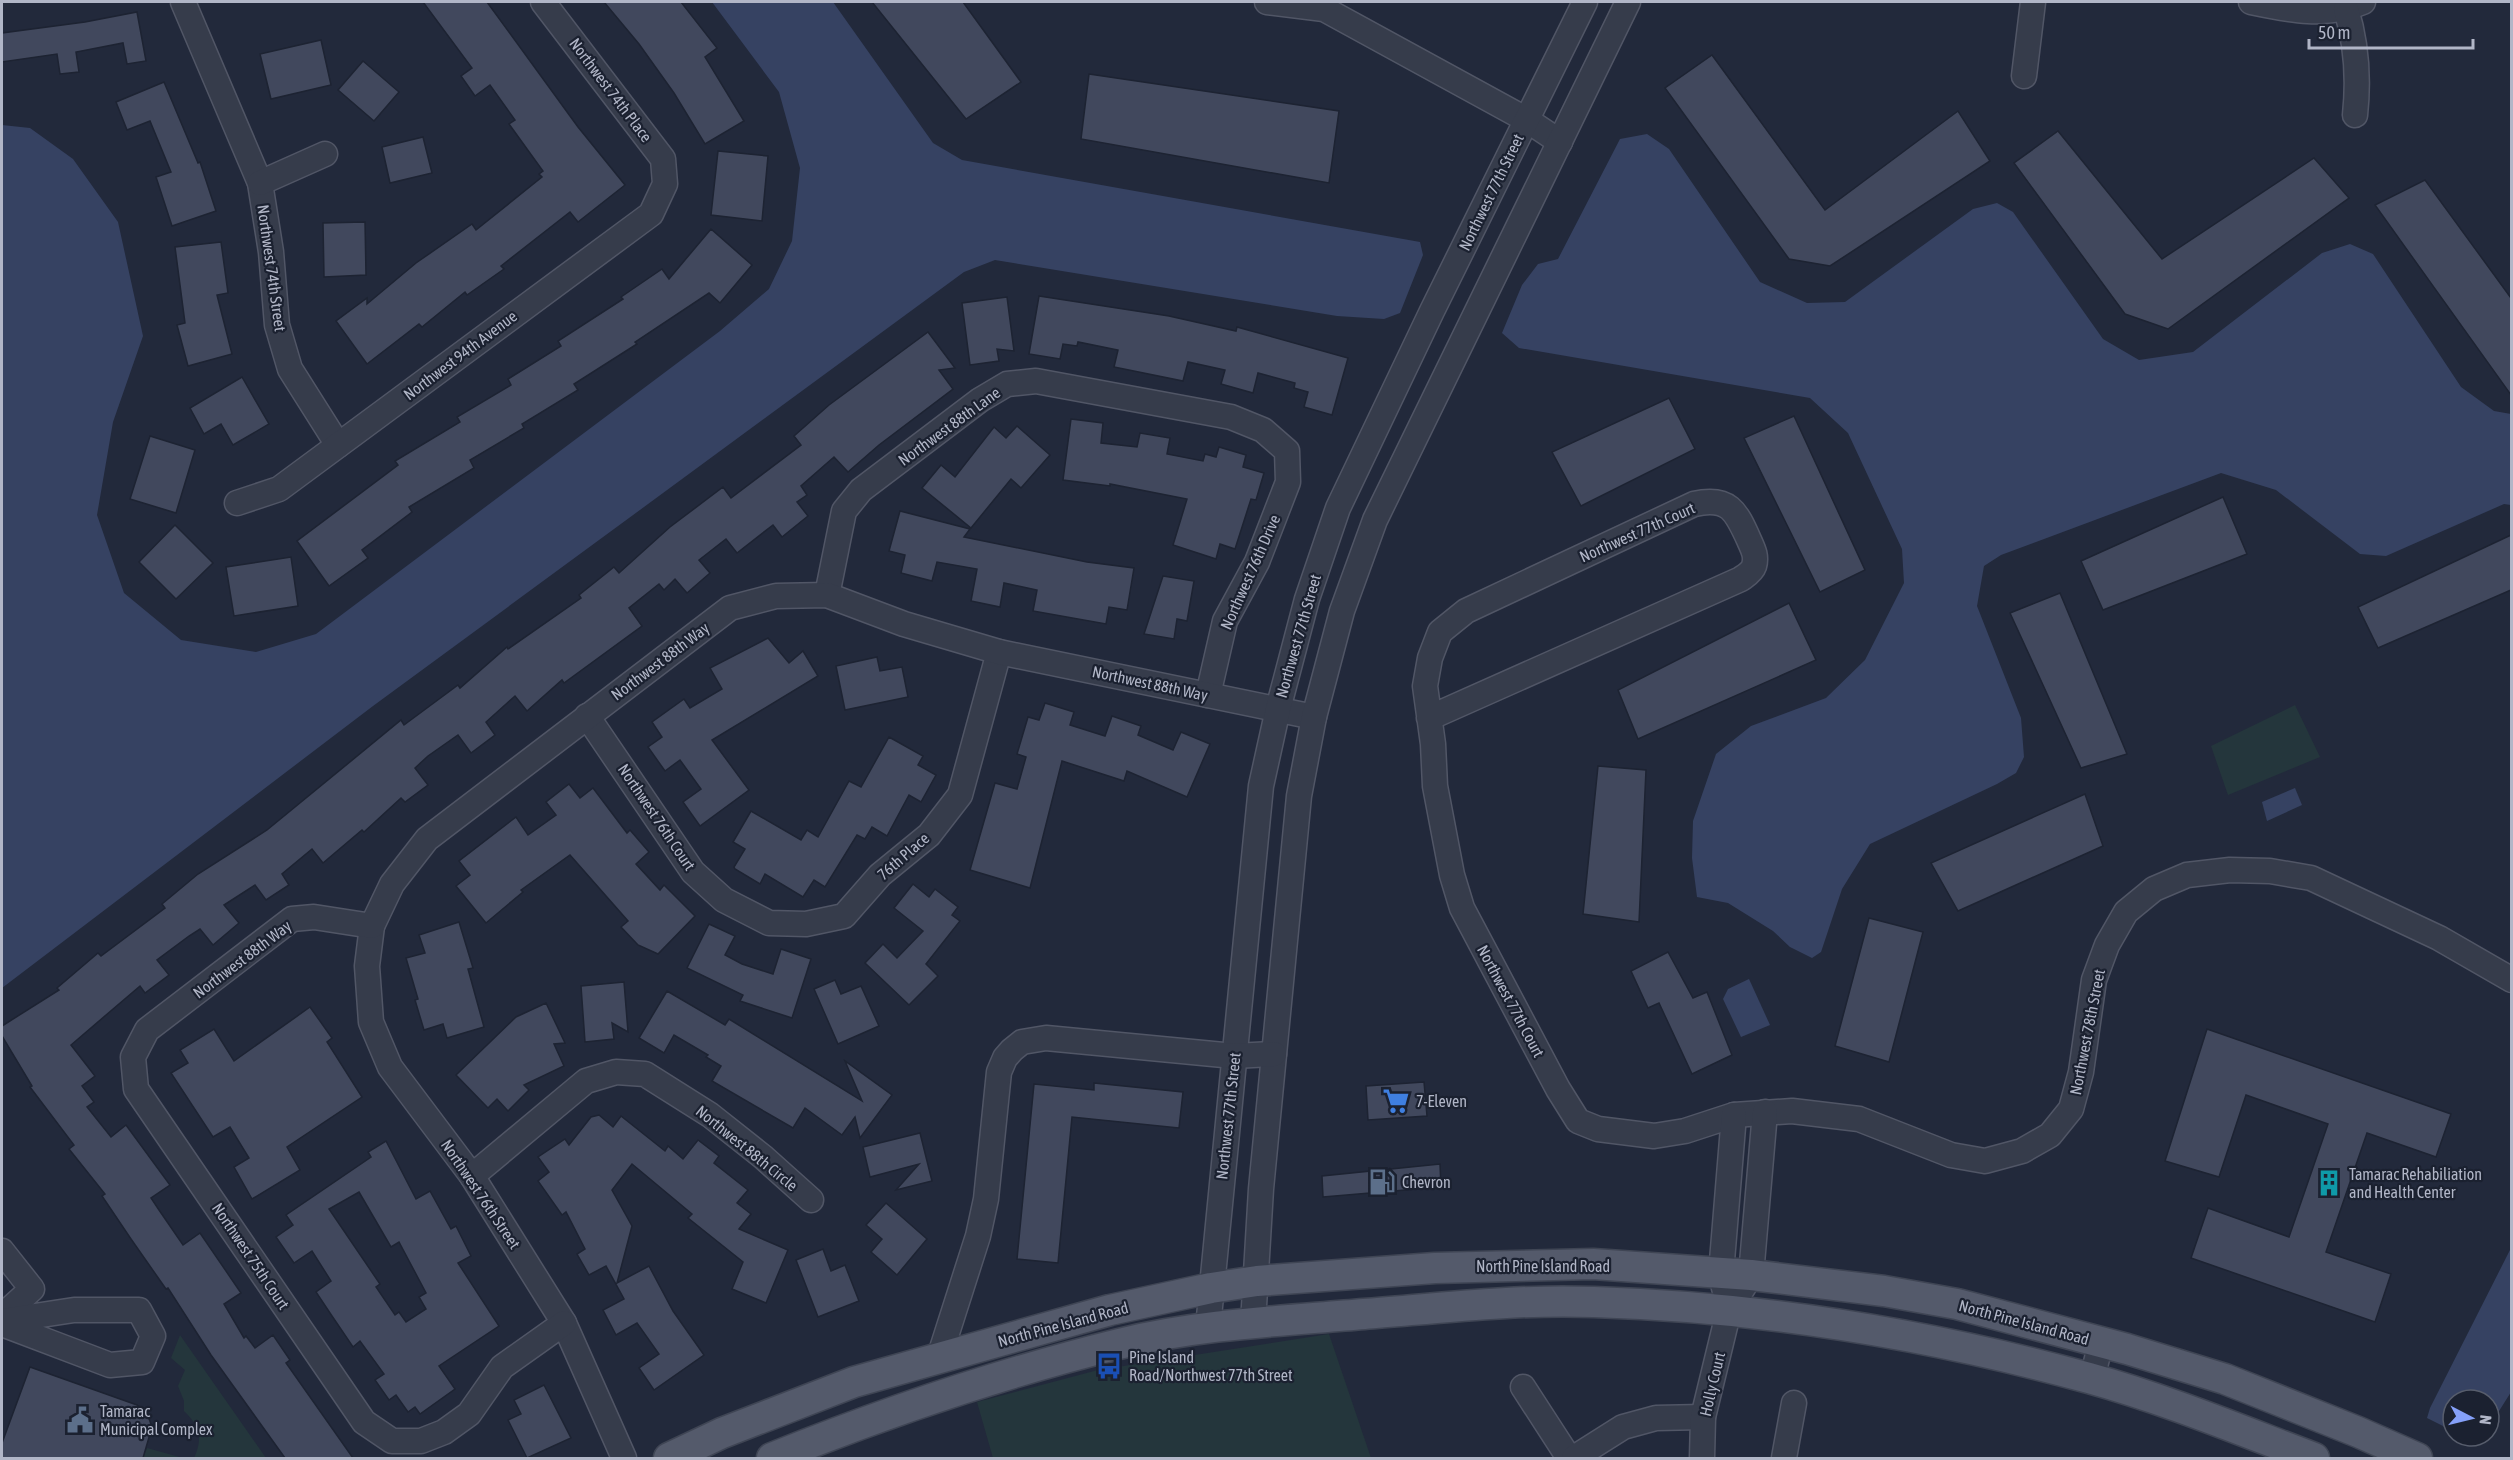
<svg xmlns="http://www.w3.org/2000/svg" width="2513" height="1460" viewBox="0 0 2513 1460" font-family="'Asap Condensed',sans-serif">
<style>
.green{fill:#24363c}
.water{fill:#364262}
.building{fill:#41485d;stroke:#1d2332;stroke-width:1.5;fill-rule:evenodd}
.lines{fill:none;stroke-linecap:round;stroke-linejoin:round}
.minor-casing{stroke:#515666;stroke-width:27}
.major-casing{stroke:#3f4554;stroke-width:33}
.minor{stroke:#363c4b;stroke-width:24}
.major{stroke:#545a6b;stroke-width:30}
.labels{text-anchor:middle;stroke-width:4.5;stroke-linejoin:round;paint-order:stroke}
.street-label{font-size:16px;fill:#b1b6c7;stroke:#1b2130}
.poi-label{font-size:16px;fill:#b1b6c7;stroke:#1b2130;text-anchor:start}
</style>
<rect width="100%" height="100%" fill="#22293b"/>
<!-- green -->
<g class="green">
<path d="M2295,705L2320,757L2228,795L2211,746Z"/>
<path d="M1329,1334L1371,1458H993L977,1402L1098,1370Z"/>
<path d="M180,1335L266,1458H194C203,1439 200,1426 184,1411V1401L178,1386L185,1370L171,1358Z"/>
<path d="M147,1448L183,1458H143Z"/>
</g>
<!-- water -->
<g class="water">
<path d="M712,2H833L933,143L962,160L1420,242L1423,255L1400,313L1384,319L1337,316L995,260L964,272L373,706L2,988V125L30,128L73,159L118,222L143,336L113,422L97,515L124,593L181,640L256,652L316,634L720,331L769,289L792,241L800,168L779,92Z"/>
<path d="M1647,134L1669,149L1760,282L1807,303L1845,302L1973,209L1997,203L2013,212L2103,339L2139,360L2193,352L2322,253L2350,244L2373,254L2461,387L2494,411L2511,414V505L2504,504L2386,556L2360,554L2276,490L2221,473L2001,555L1984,566L1977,606L2021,718L2024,757L2016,773L1997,784L1870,844L1842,889L1821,952L1812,958L1790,947L1773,931L1728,903L1697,897L1692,858L1693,821L1716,754L1751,726L1826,698L1865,660L1904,583L1902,549L1848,433L1810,398L1519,348L1502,333L1522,285L1538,264L1558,259L1620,139Z"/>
<path d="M2295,788L2302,805L2267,821L2262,802Z"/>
<path d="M1749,979L1770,1025L1741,1037L1723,999L1728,989Z"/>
<path d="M2511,1248V1392L2489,1427V1400H2453V1431L2427,1418L2430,1408Z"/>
</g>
<!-- building -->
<g class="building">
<path d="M423,2H487L578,127L625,185L578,222L570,212L501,266L504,269L467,295L465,292L422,327L419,324L367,364L336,321L367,298V304L416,263L472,224L476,230L542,177L539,174L543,171L509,124L515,120L490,85L475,96L461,76L472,68Z"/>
<path d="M604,2H681L717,48L705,57L744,121L705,144L674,93L639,44Z"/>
<path d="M872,2H963L1021,82L966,119Z"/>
<path d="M137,12L146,61L127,64L123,43L76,52L79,72L60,74L57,54L2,62V33L85,22Z"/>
<path d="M321,40L331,85L271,99L260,54Z"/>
<path d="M1712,55L1825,210L1958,111L1990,161L1830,266L1789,259L1665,88Z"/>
<path d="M363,61L399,92L374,121L338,90Z"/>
<path d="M1089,74L1339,111L1329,183L1081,139Z"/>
<path d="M164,82L198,163L200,162L216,211L172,226L156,177L171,172L150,121L127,130L116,102Z"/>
<path d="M2058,131L2162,259L2314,158L2349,198L2168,329L2125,314L2014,163Z"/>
<path d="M423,137L432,173L390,183L382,147Z"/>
<path d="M718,151L768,156L762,221L711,215Z"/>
<path d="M2425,180L2511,298V395L2375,205Z"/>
<path d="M365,222L366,275L324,277L323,223Z"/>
<path d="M711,229L752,265L720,303L709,293L635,342L637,344L574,384L578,390L522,424L524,428L470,460L474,468L409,507L412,512L362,550L368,558L329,586L297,541L398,465L395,461L460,422L457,417L511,385L508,379L561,346L558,341L623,299L621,297L662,269L669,279Z"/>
<path d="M221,242L228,293L217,295L232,354L188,366L177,325L185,323L175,247Z"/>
<path d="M1039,296L1169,316L1236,331L1237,327L1348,358L1332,415L1304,407L1308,392L1294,388L1295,383L1258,373L1253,393L1221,384L1225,370L1188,362L1183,381L1114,367L1118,350L1078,342L1077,346L1063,344L1060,359L1029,354Z"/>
<path d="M1007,297L1014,351L997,349L999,361L970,365L962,303Z"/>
<path d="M928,332L955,368L939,370L953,389L879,445L848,472L834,457L801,486L807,495L797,502L808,516L782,537L773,525L737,553L726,539L699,560L710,573L687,593L675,579L664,590L659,584L629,608L642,626L564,683L562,680L527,711L515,696L486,722L495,735L471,753L458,735L428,756L415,768L428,785L405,802L401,798L364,832L362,830L323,863L312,849L282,874L289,885L266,900L255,885L224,905L239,923L213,945L200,929L189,936L157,960L169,975L145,993L140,986L71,1045L95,1076L82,1086L94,1102L87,1107L111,1137L126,1125L170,1185L151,1198L159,1210L183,1245L200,1233L241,1293L224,1304L244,1338L246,1336L255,1348L273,1335L290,1360L286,1363L353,1458H285L211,1355L168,1288L166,1289L131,1239L102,1196L105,1194L69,1149L74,1145L30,1087L32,1086L2,1036V1026L59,990L57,988L98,953L101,956L165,908L162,904L198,874L267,830L401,720L404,725L458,685L460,688L507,647L508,649L581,598L579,595L614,567L619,573L670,527L723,487L731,498L801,445L794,436L829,405Z"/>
<path d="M242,377L269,424L233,445L221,424L204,434L190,408Z"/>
<path d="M1669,398L1695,449L1581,506L1552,452Z"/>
<path d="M1794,416L1865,570L1820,592L1744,438Z"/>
<path d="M1071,419L1103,423L1101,443L1137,447L1140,433L1170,438L1167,454L1203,461L1205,454L1216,457L1219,447L1246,455L1243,467L1264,473L1256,500L1251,499L1235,549L1220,544L1216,559L1173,545L1187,499L1110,484V486L1063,480Z"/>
<path d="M1017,426L1050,455L1021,488L1011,479L971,528L922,488L941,465L955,477L994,427L1006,438Z"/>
<path d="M150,436L195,450L176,513L130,499Z"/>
<path d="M2223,497L2247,554L2103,610L2081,561Z"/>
<path d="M900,511L970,529L964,537L1087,562L1134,568L1127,610L1109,607L1106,624L1033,611L1037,590L1004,583L1000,607L971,601L977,569L937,562L932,581L901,573L905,555L889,551Z"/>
<path d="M175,525L213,563L176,599L139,562Z"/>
<path d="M2511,535V590L2378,648L2358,607Z"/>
<path d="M291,557L298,606L234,616L226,567Z"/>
<path d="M1163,576L1194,581L1187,621L1177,619L1174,639L1144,634Z"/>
<path d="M2060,593L2127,754L2081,768L2010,613Z"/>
<path d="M1789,603L1816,660L1638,739L1618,690Z"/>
<path d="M768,638L789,663L803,651L818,676L712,740L749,790L700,826L683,802L701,789L680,760L665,771L648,747L662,737L652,722L684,699L690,708L722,689L710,668Z"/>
<path d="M877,657L880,671L902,667L908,697L845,710L836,666Z"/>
<path d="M1045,703L1074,712L1070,725L1105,736L1112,716L1141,726L1138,735L1173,750L1181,732L1210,744L1187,797L1127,771L1124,781L1062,761L1030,888L970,870L995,783L1017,789L1026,757L1017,754L1028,717L1039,720Z"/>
<path d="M889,737L923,756L918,765L936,775L921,802L909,795L887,836L872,827L865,839L857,835L825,887L814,880L803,897L765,874L760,884L735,869L734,867L745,849L733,842L751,811L801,840L807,830L818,837L849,781L861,787Z"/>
<path d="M1598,766L1646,770L1639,922L1583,914Z"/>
<path d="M569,784L580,798L593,788L627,833L630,830L649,852L636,864L660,890L664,885L695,916L658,954L638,945L621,927L628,921L570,855L521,890L523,892L486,923L456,886L470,875L459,861L516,817L528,835L556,815L546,802Z"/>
<path d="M2085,794L2103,846L1958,911L1931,863Z"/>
<path d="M913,884L929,897L935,889L958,907L952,915L960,921L926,964L938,976L909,1005L865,963L883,944L897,958L923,931L894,908Z"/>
<path d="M1869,918L1923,932L1889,1062L1835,1046Z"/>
<path d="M459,922L473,968L468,969L484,1027L447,1038L443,1024L424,1030L415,1000L418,999L406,958L425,953L419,935Z"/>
<path d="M709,924L735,936L725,955L742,964L773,974L781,949L811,959L792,1018L740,1001L743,995L687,968Z"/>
<path d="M1668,952L1693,998L1707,992L1732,1055L1692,1074L1659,1003L1648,1008L1631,971Z"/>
<path d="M835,980L841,994L861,986L879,1026L838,1044L814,989Z"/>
<path d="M624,982L628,1032L612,1023L614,1039L585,1042L581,986Z"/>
<path d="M667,991L725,1025L729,1019L862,1101L845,1061L892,1095L860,1138L855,1117L842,1135L805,1108L793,1128L712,1081L721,1066L706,1057L708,1055L674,1035L664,1053L639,1038Z"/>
<path d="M546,1003L565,1043L554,1044L564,1066L524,1085L529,1090L508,1111L497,1099L488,1108L456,1075L516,1017Z"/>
<path d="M310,1007L332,1038L327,1042L362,1097L287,1147L300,1170L252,1199L234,1167L249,1158L230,1127L213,1137L171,1073L188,1063L180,1050L214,1029L234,1061Z"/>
<path d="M2207,1029L2451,1114L2436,1157L2367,1133L2326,1252L2391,1274L2375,1322L2191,1258L2208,1208L2289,1237L2328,1124L2246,1095L2219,1177L2165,1161Z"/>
<path d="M1424,1082L1427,1116L1368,1120L1366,1086Z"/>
<path d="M1094,1083L1183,1092L1179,1128L1072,1117L1058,1263L1017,1259L1034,1084L1094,1090Z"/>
<path d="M599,1115L613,1127L621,1116L665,1151L668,1146L683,1159L698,1140L719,1156L714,1163L748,1190L737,1203L751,1214L739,1229L788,1250L766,1303L732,1289L743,1262L688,1218L692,1214L632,1164L612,1190L632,1226L617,1283L649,1266L673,1311L704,1355L654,1390L639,1368L659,1354L637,1323L616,1335L603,1310L624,1299L606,1266L589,1275L577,1254L585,1249L566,1212L562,1215L538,1181L549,1172L538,1157L565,1139L569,1145L591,1117Z"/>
<path d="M920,1133L932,1181L896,1190L919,1164L870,1177L863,1147Z"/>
<path d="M386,1141L416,1199L430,1191L451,1229L456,1226L471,1256L458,1263L499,1326L439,1366L455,1389L420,1414L415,1407L408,1412L396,1395L389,1400L375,1380L384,1374L360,1341L353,1347L332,1316L316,1292L331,1281L312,1251L294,1263L276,1237L293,1225L286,1215L371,1157L368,1152ZM359,1192L391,1247L399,1242L426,1293L419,1297L426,1309L406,1322L399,1312L395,1315L376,1287L380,1284L329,1209Z"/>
<path d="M1440,1164L1441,1187L1323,1197L1322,1176Z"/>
<path d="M886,1203L927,1239L897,1275L871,1252L882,1239L866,1225Z"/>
<path d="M823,1249L831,1271L845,1265L859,1301L818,1317L796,1260Z"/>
<path d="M30,1367L137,1405L147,1413L152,1427L143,1458H2V1443Z"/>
<path d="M544,1385L571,1438L527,1458L508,1420L521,1414L514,1400Z"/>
</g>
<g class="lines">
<!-- minor casing -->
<g class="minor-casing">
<g id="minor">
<path d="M183,2L260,183L271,252L277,325L290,369L338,445"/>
<path d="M1267,2L1324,9L1527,120L1560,142"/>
<path d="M2251,2C2289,10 2327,18 2363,2"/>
<path d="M2346,9C2357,45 2359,78 2355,115"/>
<path d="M2024,76L2033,2"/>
<path d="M260,183L325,154"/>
<path d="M237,503L279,489L651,214L665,184L663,159L543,2"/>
<path d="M827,595L844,511L861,490L980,400L1007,384L1036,381L1231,417L1263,430L1287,451L1288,482L1257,562L1225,621L1208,695"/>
<path d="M587,716L693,872L724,900L769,923L806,924L844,916L880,875L929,835L960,795L999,652"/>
<path d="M1429,718L1741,579C1745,576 1752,572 1754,566C1757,556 1753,549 1749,540C1736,511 1729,496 1694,504L1466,611L1440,632L1430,658L1425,686L1433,744L1435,786L1452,875L1462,908L1558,1089L1578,1121L1598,1129L1654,1136L1685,1131L1734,1115L1792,1111L1859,1119L1951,1155L1985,1161L2022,1151L2050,1135L2071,1109L2081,1072L2094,980L2107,945L2126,912L2154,889L2187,875L2230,870L2270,871L2311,878L2439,938L2512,980"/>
<path d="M372,926L367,966L371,1022L390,1067L472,1176L564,1323L624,1458"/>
<path d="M472,1176L586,1081L616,1072L645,1074L710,1115L763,1157L811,1200"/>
<path d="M2,1251L32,1289L2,1316"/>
<path d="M1724,1288L1721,1273L1734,1115"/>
<path d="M2,1321L74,1310H139L153,1336L142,1362L110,1365L2,1324"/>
<path d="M564,1323L502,1367L469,1414L444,1432L421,1441H392L364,1422L136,1089L133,1057L147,1030L292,919L314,917L372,926L392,884L427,839L730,608L776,596L827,595L904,624L999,652L1314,717"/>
<path d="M1253,1323L1261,1189L1299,796L1314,717L1342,611L1375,520L1628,2"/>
<path d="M1208,1327L1261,786L1278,709L1307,599L1338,508L1432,311L1585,2"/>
<path d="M939,1358L978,1236L986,1199L999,1072L1005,1058L1012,1050L1022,1042L1046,1038L1234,1056L1274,1054"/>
<path d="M2092,1379L2101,1342"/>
<path d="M1523,1387L1569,1458"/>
<path d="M1574,1458L1623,1427L1656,1418L1703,1417"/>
<path d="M1702,1458L1703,1417L1729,1310L1751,1275L1765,1112"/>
<path d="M1784,1458L1794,1403"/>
</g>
</g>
<!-- major casing -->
<g class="major-casing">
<g id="major">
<path d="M669,1458L722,1433L854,1382L1110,1310L1211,1288L1257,1281L1435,1268L1593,1264L1751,1275L1884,1291L1957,1304L2127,1349L2225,1379L2358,1432L2417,1458"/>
<path d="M772,1458C884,1413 1001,1373 1119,1344C1199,1324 1282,1321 1364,1314C1441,1308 1517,1299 1594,1302C1761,1307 1928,1334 2089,1378C2165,1399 2240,1430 2314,1458"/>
</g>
</g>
<!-- minor -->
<use href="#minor" class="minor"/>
<!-- major -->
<use href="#major" class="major"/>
</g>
<!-- icons -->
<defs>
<g id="supermarket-bare" transform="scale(2.07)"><path d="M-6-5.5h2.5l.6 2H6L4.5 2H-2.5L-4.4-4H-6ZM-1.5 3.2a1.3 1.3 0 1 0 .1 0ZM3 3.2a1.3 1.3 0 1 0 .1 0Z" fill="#3f7fe0" stroke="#1b2130" stroke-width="2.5" paint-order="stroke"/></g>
<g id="fuel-bare" transform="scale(2.07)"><path d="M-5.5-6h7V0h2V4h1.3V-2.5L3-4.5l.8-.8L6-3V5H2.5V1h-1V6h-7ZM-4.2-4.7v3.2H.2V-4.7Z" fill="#5c6f8a" stroke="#1b2130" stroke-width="2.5" paint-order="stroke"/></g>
<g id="building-bare" transform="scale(2.07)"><path d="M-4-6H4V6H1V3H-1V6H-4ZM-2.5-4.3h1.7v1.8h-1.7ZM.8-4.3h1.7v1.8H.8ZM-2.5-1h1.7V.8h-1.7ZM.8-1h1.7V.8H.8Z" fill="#0f9aa8" stroke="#1b2130" stroke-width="2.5" paint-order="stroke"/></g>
<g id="bus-bare" transform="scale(2.07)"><path d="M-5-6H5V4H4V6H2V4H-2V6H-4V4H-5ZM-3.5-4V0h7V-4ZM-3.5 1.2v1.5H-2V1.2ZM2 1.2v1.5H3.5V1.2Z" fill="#1a4fb4" stroke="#1b2130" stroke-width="2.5" paint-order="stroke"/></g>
<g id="civic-bare" transform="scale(2.07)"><path d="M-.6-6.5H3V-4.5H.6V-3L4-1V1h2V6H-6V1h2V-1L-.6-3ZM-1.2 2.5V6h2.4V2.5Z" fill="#5c6f8a" stroke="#1b2130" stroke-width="2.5" paint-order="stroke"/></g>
</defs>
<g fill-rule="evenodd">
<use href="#supermarket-bare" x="1396" y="1101"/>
<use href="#fuel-bare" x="1382" y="1182"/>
<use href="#building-bare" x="2329" y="1183"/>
<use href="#bus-bare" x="1109" y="1366"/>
<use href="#civic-bare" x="80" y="1420"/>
</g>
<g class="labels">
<!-- street labels -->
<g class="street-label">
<text transform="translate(611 90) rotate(53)" y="6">Northwest 74th Place</text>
<text transform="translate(1491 192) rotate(-64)" y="6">Northwest 77th Street</text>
<text transform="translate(272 268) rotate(82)" y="6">Northwest 74th Street</text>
<text transform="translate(460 355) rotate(-37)" y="6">Northwest 94th Avenue</text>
<text transform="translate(949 426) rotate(-36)" y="6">Northwest 88th Lane</text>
<text transform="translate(1637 532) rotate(-24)" y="6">Northwest 77th Court</text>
<text transform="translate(1250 572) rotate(-66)" y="6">Northwest 76th Drive</text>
<text transform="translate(1298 636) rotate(-74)" y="6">Northwest 77th Street</text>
<text transform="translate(660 661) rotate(-37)" y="6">Northwest 88th Way</text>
<text transform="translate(1150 683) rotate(12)" y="6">Northwest 88th Way</text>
<text transform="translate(657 817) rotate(56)" y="6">Northwest 76th Court</text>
<text transform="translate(903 856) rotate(-41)" y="6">76th Place</text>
<text transform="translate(242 959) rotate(-37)" y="6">Northwest 88th Way</text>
<text transform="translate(1511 1001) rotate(62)" y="6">Northwest 77th Court</text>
<text transform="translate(2087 1032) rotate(-79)" y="6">Northwest 78th Street</text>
<text transform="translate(1228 1116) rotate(-84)" y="6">Northwest 77th Street</text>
<text transform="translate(747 1148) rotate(39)" y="6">Northwest 88th Circle</text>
<text transform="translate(481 1194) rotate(56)" y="6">Northwest 76th Street</text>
<text transform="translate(251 1256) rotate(56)" y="6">Northwest 75th Court</text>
<text x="1543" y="1272">North Pine Island Road</text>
<text transform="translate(2024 1322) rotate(15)" y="6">North Pine Island Road</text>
<text transform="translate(1063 1324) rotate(-15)" y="6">North Pine Island Road</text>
<text transform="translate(1712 1384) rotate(-77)" y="6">Holly Court</text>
</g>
<!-- poi labels -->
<g class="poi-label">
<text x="1416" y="1107">7-Eleven</text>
<text x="2349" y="1180">Tamarac Rehabiliation<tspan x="2349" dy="18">and Health Center</tspan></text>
<text x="1402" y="1188">Chevron</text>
<text x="1129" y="1363">Pine Island<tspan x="1129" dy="18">Road/Northwest 77th Street</tspan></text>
<text x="100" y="1417">Tamarac<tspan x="100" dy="18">Municipal Complex</tspan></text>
</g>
</g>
<!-- border -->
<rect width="2513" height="1460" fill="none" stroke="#b1b6c7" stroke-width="6"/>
<!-- north arrow -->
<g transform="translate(2471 1418) rotate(97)"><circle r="28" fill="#1b2130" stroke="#575d6c" stroke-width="1.5"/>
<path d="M0-4.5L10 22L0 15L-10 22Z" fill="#85a0f8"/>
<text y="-9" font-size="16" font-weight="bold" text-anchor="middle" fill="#b1b6c7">N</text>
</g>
<!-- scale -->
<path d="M2309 39v9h164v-9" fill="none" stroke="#b1b6c7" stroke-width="3"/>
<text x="2318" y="39" font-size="18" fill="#b1b6c7" stroke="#1b2130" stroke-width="4.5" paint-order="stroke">50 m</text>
</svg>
